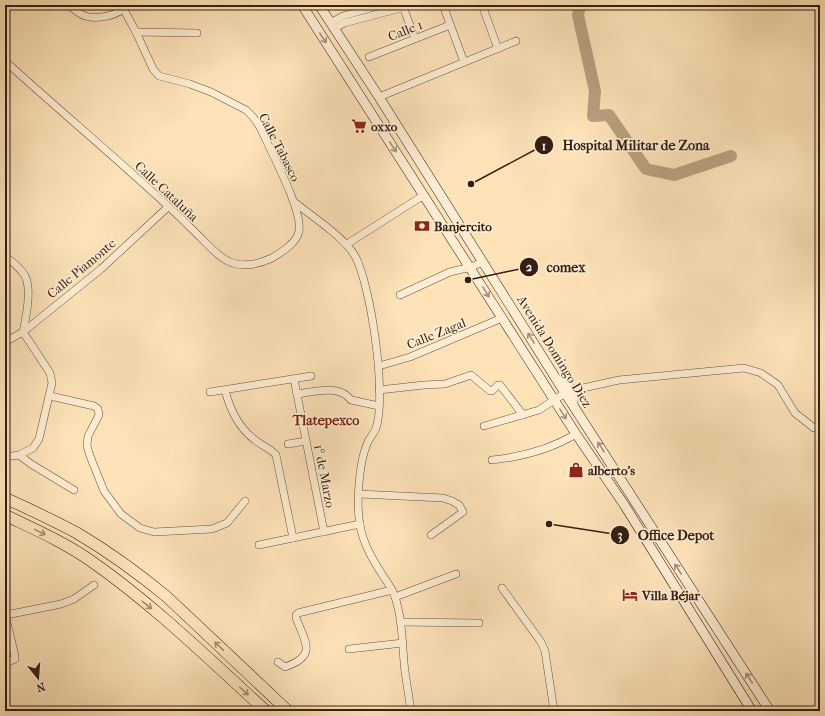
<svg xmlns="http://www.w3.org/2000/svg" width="825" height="716" viewBox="0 0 825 716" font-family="'IM FELL French Canon',serif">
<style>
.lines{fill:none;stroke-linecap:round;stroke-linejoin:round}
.river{stroke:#baa081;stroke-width:12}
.minor-casing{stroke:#684e3c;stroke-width:8}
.secondary-casing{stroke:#361d13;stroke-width:10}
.trunk-casing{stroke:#361d13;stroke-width:12}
.minor{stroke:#feedd2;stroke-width:7}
.secondary{stroke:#feedd2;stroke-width:9}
.trunk{stroke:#fee3b9;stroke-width:11}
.oneway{stroke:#a48f7c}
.oneway2{stroke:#a48a6e}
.labels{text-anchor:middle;stroke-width:3.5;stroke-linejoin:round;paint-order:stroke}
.street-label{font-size:13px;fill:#361d13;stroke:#feedd2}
.poi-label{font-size:13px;font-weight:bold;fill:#361d13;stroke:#feedd2;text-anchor:start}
.neighbourhood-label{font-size:14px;font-weight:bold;fill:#7a1f14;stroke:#feedd2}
.leader{fill:none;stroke:#361d13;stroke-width:1.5}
.callout-dot{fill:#361d13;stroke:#feedd2;stroke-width:1.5}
.mark-label{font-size:12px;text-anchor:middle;font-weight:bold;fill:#fff}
.callout-label{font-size:14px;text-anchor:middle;font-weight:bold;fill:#361d13;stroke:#feedd2;stroke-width:3.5;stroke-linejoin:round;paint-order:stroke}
</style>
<rect width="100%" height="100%" fill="#fee3b9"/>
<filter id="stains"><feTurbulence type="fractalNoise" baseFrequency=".005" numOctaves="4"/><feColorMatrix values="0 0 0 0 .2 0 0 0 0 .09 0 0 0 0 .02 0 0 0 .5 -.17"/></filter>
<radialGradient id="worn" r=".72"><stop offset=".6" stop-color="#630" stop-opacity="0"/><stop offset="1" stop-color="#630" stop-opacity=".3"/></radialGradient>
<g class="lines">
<!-- river -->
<path class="river" d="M580,5L578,15L595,91L593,116L609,115L646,169L674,175L731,156"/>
<!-- minor casing -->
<g class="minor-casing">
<g id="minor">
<path d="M69,5C74,9 79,14 85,16C99,20 119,15 128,5"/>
<path d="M443,5L464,62"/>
<path d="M482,5L498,49"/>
<path d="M403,7L415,38"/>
<path d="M330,23L343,16L382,5"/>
<path d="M334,29L344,23L412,5"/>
<path d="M136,32L197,33"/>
<path d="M369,57L450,25"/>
<path d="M5,61C59,110 115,157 168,206C181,218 193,230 205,242C212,249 219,257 228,261C242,268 259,264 272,258C282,252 297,243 299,231C303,210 269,148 260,127L253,117L246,110L211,92L190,84L159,76L153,69L136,32L124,10"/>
<path d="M379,97L516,41"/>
<path d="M294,202C312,216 345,238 355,256C371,285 387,397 376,428C374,434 369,438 367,444C359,463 356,504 360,525C363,544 373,560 383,576C388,583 393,590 395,597C403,621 402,647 405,672C407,685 409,698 411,711"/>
<path d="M347,244L424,195"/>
<path d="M5,256C12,262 21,268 25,276C32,289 26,317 23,332L50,373L52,383L39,439L33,448L19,455L5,457"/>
<path d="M400,295L450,272L471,267L483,262"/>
<path d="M5,342L23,332L101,269L168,207"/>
<path d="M379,366L410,357L502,318"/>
<path d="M294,379L324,532"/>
<path d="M225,390C230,410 239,428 255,440C262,446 270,448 276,455L293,538"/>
<path d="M379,390L424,385L445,384L471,375L490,391H492L498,385H500L523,415"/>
<path d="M210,392L311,376"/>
<path d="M297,394C314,392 339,384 351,400L379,406"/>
<path d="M50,396L94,406L98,409L99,415L88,436L87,446L90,456L104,491L121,514L140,528L154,532L212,529L227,523L245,501"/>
<path d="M484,426L539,410L565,393L574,390L619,380L744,368L761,373L778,385L795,413L814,428L820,427"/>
<path d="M288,444L306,441"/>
<path d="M19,455L31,464L74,490"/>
<path d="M492,460C521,457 551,449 576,434"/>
<path d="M359,494L443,498L452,501L459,505L463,512L431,535"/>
<path d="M259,545L360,524"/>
<path d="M502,588L541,642L545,651L554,711"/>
<path d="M395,597L456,574"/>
<path d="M5,614L15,656V659L5,663"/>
<path d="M6,615L61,604L74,599L94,585"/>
<path d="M400,622L479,623"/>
<path d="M349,649L403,643"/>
<path d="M278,662L285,667C317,656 306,643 296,618V615L298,613L392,590"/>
</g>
</g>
<!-- secondary casing -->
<g class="secondary-casing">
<g id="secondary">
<path d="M302,5L576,434L625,506L752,711"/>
<path d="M319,5L379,97L565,393L770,711"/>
<path d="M560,382L574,390L573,405"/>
</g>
</g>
<!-- trunk casing -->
<g class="trunk-casing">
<g id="trunk">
<path d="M5,498C29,509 53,520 77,533C109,552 138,573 167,597L288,711"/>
<path d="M5,515C34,529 64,542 91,561C154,605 209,659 266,711"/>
</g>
</g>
<!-- minor -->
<use href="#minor" class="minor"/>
<!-- secondary -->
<use href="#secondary" class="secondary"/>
<!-- trunk -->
<use href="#trunk" class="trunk"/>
</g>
<!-- one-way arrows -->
<defs><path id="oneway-shaft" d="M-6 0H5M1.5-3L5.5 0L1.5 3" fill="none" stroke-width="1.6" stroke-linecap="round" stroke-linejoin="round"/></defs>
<g class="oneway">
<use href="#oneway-shaft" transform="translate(323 38) rotate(57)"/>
<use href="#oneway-shaft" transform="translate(393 147) rotate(57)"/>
<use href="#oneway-shaft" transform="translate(486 292) rotate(58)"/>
<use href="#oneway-shaft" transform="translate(531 338) rotate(-122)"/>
<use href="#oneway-shaft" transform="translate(563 414) rotate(58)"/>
<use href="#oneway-shaft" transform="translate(601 447) rotate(-123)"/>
<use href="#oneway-shaft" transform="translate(678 569) rotate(-123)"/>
<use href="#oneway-shaft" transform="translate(749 678) rotate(-123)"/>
</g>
<g class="oneway2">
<use href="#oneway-shaft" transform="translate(40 532) rotate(26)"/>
<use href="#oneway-shaft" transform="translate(147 605) rotate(38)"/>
<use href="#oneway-shaft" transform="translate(219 646) rotate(-137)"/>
<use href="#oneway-shaft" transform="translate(244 691) rotate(42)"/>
</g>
<!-- icons -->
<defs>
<g id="supermarket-bare" transform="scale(1.2)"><path d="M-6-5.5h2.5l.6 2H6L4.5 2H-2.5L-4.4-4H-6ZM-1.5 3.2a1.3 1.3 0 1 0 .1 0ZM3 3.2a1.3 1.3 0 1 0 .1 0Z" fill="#8f2418" stroke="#feedd2" stroke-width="2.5" paint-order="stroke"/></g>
<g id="bank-bare" transform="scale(1.2)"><path d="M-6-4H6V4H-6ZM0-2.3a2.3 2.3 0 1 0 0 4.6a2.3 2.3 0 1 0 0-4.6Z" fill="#8f2418" stroke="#feedd2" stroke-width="2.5" paint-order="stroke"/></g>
<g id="shop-bare" transform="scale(1.2)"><path d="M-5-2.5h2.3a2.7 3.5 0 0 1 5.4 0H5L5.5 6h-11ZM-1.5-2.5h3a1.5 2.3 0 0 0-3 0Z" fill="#8f2418" stroke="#feedd2" stroke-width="2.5" paint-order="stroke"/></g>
<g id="hotel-bare" transform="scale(1.2)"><path d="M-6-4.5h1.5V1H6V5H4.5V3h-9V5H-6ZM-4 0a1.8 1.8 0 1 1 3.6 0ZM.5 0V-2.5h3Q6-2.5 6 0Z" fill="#8f2418" stroke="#feedd2" stroke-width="2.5" paint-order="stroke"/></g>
</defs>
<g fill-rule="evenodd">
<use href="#supermarket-bare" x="359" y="126"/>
<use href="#bank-bare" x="422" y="226"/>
<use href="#shop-bare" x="576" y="470"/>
<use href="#hotel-bare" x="630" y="595"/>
</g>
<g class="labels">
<!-- street labels -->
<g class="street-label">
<text transform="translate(405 30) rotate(-22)" y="5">Calle 1</text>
<text transform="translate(280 147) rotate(63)" y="5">Calle Tabasco</text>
<text transform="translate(167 191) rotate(43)" y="5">Calle Cataluña</text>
<text transform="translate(81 268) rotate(-40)" y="5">Calle Piamonte</text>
<text transform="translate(436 333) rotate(-22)" y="5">Calle Zagal</text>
<text transform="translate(555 351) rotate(58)" y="5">Avenida Domingo Diez</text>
<text transform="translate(325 476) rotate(79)" y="5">1° de Marzo</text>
</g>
<!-- poi labels -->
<g class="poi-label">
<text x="371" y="131">oxxo</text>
<text x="434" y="231">Banjercito</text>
<text x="588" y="475">alberto's</text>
<text x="642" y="600">Villa Béjar</text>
</g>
<!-- neighbourhood labels -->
<g class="neighbourhood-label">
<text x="326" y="425">Tlatepexco</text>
</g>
</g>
<!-- callouts -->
<path class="leader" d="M471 184L544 145M468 280L529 267M549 524L620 535"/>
<g class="callout-dot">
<circle cx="471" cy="184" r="4"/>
<circle cx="468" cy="280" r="4"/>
<circle cx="549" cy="524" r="4"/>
<circle cx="544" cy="145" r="10"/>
<circle cx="529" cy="267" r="10"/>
<circle cx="620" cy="535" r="10"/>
</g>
<g class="mark-label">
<text x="544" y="150">1</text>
<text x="529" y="271">2</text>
<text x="620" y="539">3</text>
</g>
<g class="callout-label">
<text x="636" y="150">Hospital Militar de Zona</text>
<text x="566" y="272">comex</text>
<text x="676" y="540">Office Depot</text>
</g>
<!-- margin -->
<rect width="825" height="716" fill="none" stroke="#fee3b9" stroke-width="20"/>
<rect x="6" y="6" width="813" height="704" fill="none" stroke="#361d13" stroke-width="2"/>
<rect x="10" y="10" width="805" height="696" fill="none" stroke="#361d13"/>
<!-- north arrow -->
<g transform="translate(38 678) rotate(163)" stroke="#feedd2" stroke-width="3" paint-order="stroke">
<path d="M0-3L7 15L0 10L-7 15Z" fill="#361d13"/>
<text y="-6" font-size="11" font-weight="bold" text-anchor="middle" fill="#361d13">N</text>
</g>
<rect width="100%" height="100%" filter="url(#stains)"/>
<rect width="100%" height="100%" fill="url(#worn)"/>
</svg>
